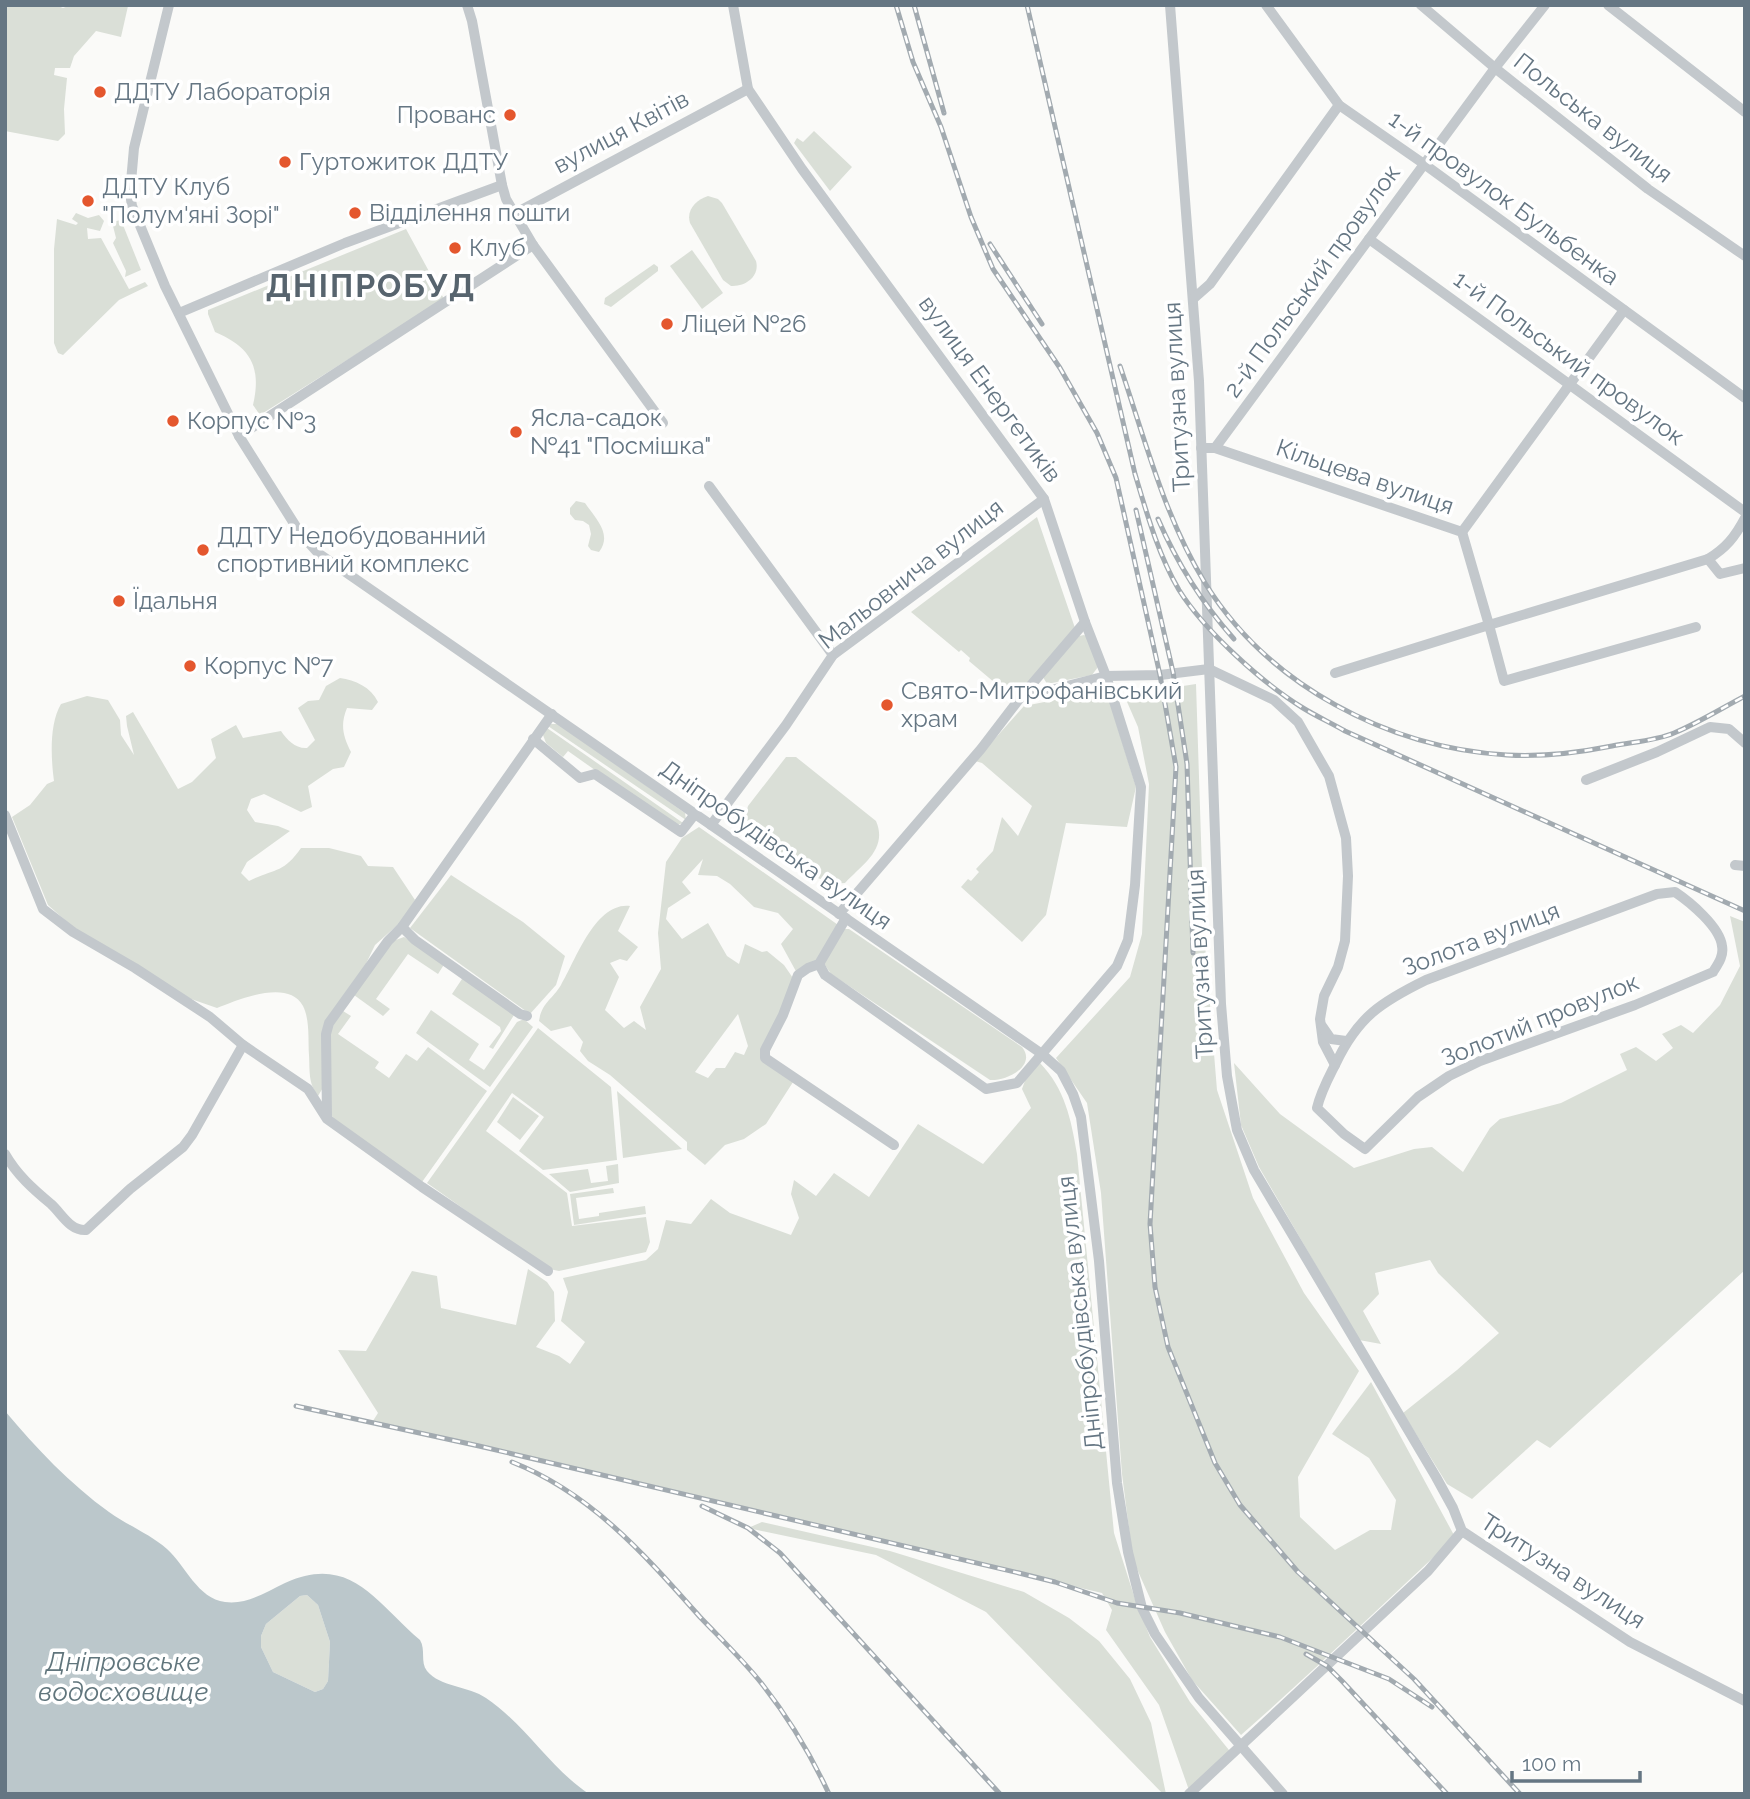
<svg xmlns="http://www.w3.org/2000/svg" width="1750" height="1799" viewBox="0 0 1750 1799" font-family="Raleway,sans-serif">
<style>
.green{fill:#dadfd7;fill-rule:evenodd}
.water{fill:#bbc7cb;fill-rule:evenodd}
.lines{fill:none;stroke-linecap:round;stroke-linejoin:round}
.minor{stroke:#c3c8cc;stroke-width:10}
.rail-casing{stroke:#a2aab0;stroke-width:5}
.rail{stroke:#fff;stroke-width:2.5;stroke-dasharray:8;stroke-linecap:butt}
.poi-dot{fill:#e4572e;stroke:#fff;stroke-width:2.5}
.labels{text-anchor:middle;stroke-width:7;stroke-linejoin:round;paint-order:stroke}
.poi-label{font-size:24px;fill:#657683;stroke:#fff;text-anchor:start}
.street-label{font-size:24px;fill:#657683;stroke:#fff}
.water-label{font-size:26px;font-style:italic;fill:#60757c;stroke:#fff}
.district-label{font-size:32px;font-weight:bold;letter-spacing:2px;fill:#57646e;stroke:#fff}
</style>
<rect width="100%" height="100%" fill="#fafaf8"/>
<!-- green -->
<g class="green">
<path d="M5,5H55L63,8L71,5L128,6L121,37L96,31L74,56L70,68H55L54,75L67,78L64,109L65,134L58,141L5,131Z"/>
<path d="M814,131L852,167L830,191L794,143L797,138L803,142Z"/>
<path d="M708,196L718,199L722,203L756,261C760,276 746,287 731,286L723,280L690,223C686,210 696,200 708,196Z"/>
<path d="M76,213L88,218L99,215L104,221L100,231L87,228L88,239L101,238L129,289L145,282L148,286L119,300L63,355L58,353L54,343V249L57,219L76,225L78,223L72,219Z"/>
<path d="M121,220L141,270L125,277L126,271L113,243L116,238L112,222Z"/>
<path d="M406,229L444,299L260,415L253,405C262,366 250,347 215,332L208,314V310Z"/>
<path d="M692,250L723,293L702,309L670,266Z"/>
<path d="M654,264L658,267V271L611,307L604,304L605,298Z"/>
<path d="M576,501L585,503C595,518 613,534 599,552L591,550L588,546L591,534L589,525L583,521L575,520L570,514V508Z"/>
<path d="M1037,517L1075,628L1014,699L969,661L970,658L961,650L959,652L911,612Z"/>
<path d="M1084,635L1088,637L1098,667L1092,675L1047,684L1043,677L1079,636Z"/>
<path d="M340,678C355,680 371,687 378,702L372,710L347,708C340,725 343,736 351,752L344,767L333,769L308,786L312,807L301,812L264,794L251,799L247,810L255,822L278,826L290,831L247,862L241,873L249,881C275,868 283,874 301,848H329L361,856L368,866L393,867L415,900L403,920L375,945L361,974L326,1022L324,1086L318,1096C308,1083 310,1071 309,1055C308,1040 310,1020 303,1006C288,978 238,1000 217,1008L191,999L76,930L48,905L12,817L30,805L47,784L54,781C51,759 49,724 61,704L87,696L108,700L120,720L121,735L134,755L127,726L126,716L133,712L178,789L192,782L216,758L211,739L236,725L243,738L281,731C287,740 296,749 307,748L315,740L298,708L308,701L319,700L326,686Z"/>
<path d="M1196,684L1204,932L1217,1090L1253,1198L1304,1293L1359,1371L1298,1477L1300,1517L1335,1550L1370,1530H1391L1396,1500L1369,1458L1332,1434L1371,1382L1455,1537C1384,1603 1314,1671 1241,1735L1192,1680L1165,1632L1133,1560L1122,1474L1101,1193L1087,1103L1056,1058L1130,977L1142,934L1149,784L1138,727L1124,695Z"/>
<path d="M1106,690L1136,787L1127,827L1066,823L1046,915L1022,942L961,887L968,879L971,881L979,872L976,869L993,851L1002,817L1018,836L1032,806L982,763L975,761L1024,706Z"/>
<path d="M551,724H558L685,813L686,820L548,726Z"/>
<path d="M547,728L683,823L674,826L568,751L563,757L546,743L543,735Z"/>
<path d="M786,757H796L876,821C888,849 863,864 845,883L831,884L818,878L752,832L744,820L748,806Z"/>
<path d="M699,827L841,927L819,964L798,975L781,944L793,929L778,913L754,907L730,884L717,876L698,875L703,859L682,882L691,893L668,908L666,919L682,939L708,923L727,956L739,964L745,944L762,952L767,951L784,965L795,981L765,1057L795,1079L766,1124L744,1139L725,1145L705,1165L687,1150V1142L610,1075L588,1061L580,1051L583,1042L571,1026L551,1031L539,1021C542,1002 552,1000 561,985C576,960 595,902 630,906L618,931L638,947L627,961L620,959L610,963L619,977L605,1010L624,1028L634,1021L646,1030L640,1007L661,969L658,933L666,862L682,838ZM738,1014L748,1046L744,1055L735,1052L725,1068H716L708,1078L695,1072Z"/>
<path d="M451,875L523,922L565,956L556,985L530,1014L410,928Z"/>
<path d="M1730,916L1745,922V1270L1550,1448L1537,1440L1472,1499L1447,1484L1403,1413L1457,1370L1499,1333L1438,1273L1430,1260L1375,1273L1379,1294L1363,1311L1381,1344L1359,1340L1259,1167L1241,1125L1234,1063L1280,1114L1354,1168L1414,1149L1432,1147L1463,1172L1490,1128L1500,1119L1561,1103L1627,1070L1620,1054L1636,1047L1656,1061L1673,1048L1662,1034L1681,1025L1693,1033L1720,1005L1740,966Z"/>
<path d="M843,929H849L1022,1047C1037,1066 1007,1081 990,1080L831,974L823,962Z"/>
<path d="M404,937L445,963L438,974L408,954L376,999L390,1009L383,1016L354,995L390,942Z"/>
<path d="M464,976L514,1015L493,1049L489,1047L501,1031L500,1027L452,994Z"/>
<path d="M431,1010L479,1044L469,1060L484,1070L517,1022L524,1019L533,1027L490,1087L416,1033Z"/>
<path d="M343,1011L351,1016L338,1034L379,1062L375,1068L389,1078L406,1054L417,1061L428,1047L487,1091L422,1182L336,1121L330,1114L329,1030Z"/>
<path d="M538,1028L611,1087L617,1160L543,1170L519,1151L544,1117L512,1093L486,1131L567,1193L572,1226L646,1217L650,1242L646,1252L559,1271L549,1269L427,1183Z"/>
<path d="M1040,1063C1065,1089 1071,1119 1077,1154L1114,1533L1135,1599L1150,1637L1190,1702L1233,1755L1190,1793L1159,1705L1106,1630L1112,1610L1102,1593L479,1446L371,1424L378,1413L338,1350L366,1351L412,1271L437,1276L441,1308L516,1325L528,1269L547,1282L554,1292L555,1321L536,1347L559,1356L570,1364L585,1342L561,1321L568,1292L563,1278L646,1260L658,1249L666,1220L691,1224L711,1199L730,1213L791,1235L799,1218L791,1194L794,1180L816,1196L834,1173L869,1197L918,1124L983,1164L1031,1108L1022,1089L1026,1078Z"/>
<path d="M617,1091L682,1149L623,1158Z"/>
<path d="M513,1097L539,1116L520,1140L497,1122Z"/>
<path d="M618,1164L619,1183L570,1192L549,1174L588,1169L591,1183L608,1181L606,1166Z"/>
<path d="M613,1188L614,1193L576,1198L579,1219L599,1216V1213L645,1206L646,1214L574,1225L570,1194Z"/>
<path d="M762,1522L890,1551L1024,1592L1069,1618L1099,1641L1130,1679L1151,1723L1166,1794H1163L986,1612L876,1555L748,1528Z"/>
<path d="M307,1595L318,1605L330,1642L328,1681L323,1689L315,1692L273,1672L261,1647V1636L266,1624L300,1596Z"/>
</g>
<!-- water -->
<path class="water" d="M5,1411C36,1448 70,1484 109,1512C127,1525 150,1534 167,1549C185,1565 198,1599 225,1602C247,1605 266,1592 285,1583C351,1553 376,1603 420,1640C426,1650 420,1662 427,1671C440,1687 469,1686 486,1698C525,1724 550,1768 589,1794H5ZM307,1595L318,1605L330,1642L328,1681L323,1689L315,1692L273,1672L261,1647V1636L266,1624L300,1596Z"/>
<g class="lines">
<!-- minor -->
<g class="minor">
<path d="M169,5L134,148L130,193L132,206L165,286L239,436L300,533L318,553L1042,1054L1061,1071L1073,1094L1081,1117L1099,1261L1117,1483L1128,1552L1142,1608L1155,1634L1199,1698L1283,1794"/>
<path d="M467,5L472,21L502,185L506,199L533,245L663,423"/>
<path d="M733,5L748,89L802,169L1044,499L1085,622L1106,676L1141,787L1135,885L1128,940L1117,966L1017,1083L986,1089L825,975L819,964"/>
<path d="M1170,5L1199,381L1221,1004L1227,1076L1237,1130L1254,1170L1436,1477L1453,1508L1462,1531L1630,1642L1745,1701"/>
<path d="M1266,5L1339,105L1424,164L1745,398"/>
<path d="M1421,5L1495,68L1648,189L1745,256"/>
<path d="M1608,5L1745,112"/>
<path d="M514,214L748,89"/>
<path d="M1369,239L1745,512"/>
<path d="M1193,299L1210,284L1339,105"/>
<path d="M179,313L345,243L502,185"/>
<path d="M239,436L533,245"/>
<path d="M1201,448H1215L1462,532L1489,625L1708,559C1726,548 1735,537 1745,518"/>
<path d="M1215,448L1495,68L1545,5"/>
<path d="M709,486L833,655"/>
<path d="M1462,532L1624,310"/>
<path d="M1708,559L1720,574L1745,568"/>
<path d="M1335,673L1489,625L1504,681L1696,627"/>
<path d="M1020,698L1085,622"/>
<path d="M533,739L580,778L595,774L681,832L695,814"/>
<path d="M1586,780L1657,752L1710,727L1729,729L1745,743"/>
<path d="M5,815L43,909L73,932L135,968L210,1017L243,1045L308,1089L327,1119L422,1187L548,1271"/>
<path d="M711,825L786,725L833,655L1044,499"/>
<path d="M1735,865L1745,866"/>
<path d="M1675,892C1690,902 1720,927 1722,946C1724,956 1718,964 1713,972L1635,1005L1480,1061L1449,1076L1418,1097L1365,1149L1344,1134L1317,1108C1321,1091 1328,1079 1336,1063C1358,1017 1381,1002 1426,980L1657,894Z"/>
<path d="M839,914L981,749L1020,698L1106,676L1160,675L1209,669L1274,700L1298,722L1329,776L1346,838L1348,876L1345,941L1338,967L1324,996L1320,1019L1323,1042L1335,1065"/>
<path d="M846,918L819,964L808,968L798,975L783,1015L765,1050V1058L894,1145"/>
<path d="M402,927L415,940L520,1014L527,1016"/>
<path d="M1322,1026L1331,1039L1346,1041"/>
<path d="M327,1117L326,1034L329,1023L388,941L402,927L552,714"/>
<path d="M5,1154C17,1175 33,1189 51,1204C62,1214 70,1231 86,1230L130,1189L183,1147L192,1135L243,1045"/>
<path d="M1189,1794L1428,1571L1462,1531"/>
</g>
<!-- rail casing -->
<g class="rail-casing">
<g id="rail">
<path d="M896,5L913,62L941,127L971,217L993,269L1060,368L1097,433L1116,478L1160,675L1176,767L1150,1224L1155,1287L1168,1347L1215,1463L1240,1505L1298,1572L1414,1679L1520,1794"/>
<path d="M914,5L944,113"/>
<path d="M1027,5L1135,474C1147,514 1158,554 1179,590C1204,630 1262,683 1303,708C1316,716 1331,723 1345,731L1745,911"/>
<path d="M990,244L1042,324"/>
<path d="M1120,366C1145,439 1164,516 1205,583C1268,685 1388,748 1507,755C1542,757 1577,753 1612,746C1632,742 1655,741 1674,733C1698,723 1722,708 1745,696"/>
<path d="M1136,510L1173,672L1187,764L1193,953"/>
<path d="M1158,519C1177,563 1202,603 1234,639"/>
<path d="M296,1406L479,1446L1019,1573L1055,1582L1117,1603L1180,1613L1280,1637L1389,1679L1432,1707"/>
<path d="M512,1462C591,1493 645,1555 700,1617C721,1639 743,1660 762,1684C788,1717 811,1755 829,1794"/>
<path d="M702,1506L748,1528L780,1553L1000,1794"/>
<path d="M1306,1654L1327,1666L1342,1681L1447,1794"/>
</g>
</g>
<!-- rail -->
<use href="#rail" class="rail"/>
</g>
<!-- markers -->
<g class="poi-dot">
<circle cx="100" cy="92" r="7"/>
<circle cx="510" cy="115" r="7"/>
<circle cx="285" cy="162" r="7"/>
<circle cx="88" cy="201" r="7"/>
<circle cx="355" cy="213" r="7"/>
<circle cx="455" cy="248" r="7"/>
<circle cx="667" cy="324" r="7"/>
<circle cx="173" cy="421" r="7"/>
<circle cx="516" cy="432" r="7"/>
<circle cx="203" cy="550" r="7"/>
<circle cx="119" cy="601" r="7"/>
<circle cx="190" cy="666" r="7"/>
<circle cx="887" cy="705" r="7"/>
</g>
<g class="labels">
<!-- poi labels -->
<g class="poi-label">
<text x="114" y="100">ДДТУ Лабораторія</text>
<text x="496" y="123" text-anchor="end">Прованс</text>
<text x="299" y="170">Гуртожиток ДДТУ</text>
<text x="102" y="195">ДДТУ Клуб<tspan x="102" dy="28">"Полум'яні Зорі"</tspan></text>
<text x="369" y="221">Відділення пошти</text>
<text x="469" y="256">Клуб</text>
<text x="681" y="332">Ліцей №26</text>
<text x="530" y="426">Ясла-садок<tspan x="530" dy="28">№41 "Посмішка"</tspan></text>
<text x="187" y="429">Корпус №3</text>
<text x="217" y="544">ДДТУ Недобудованний<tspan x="217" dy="28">спортивний комплекс</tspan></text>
<text x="133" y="609">Їдальня</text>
<text x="204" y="674">Корпус №7</text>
<text x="901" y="699">Свято-Митрофанівський<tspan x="901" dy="28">храм</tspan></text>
</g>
<!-- street labels -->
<g class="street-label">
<text transform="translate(1593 118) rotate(38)" y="8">Польська вулиця</text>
<text transform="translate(621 132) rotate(-28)" y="8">вулиця Квітів</text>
<text transform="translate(1504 198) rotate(36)" y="8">1-й провулок Бульбенка</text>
<text transform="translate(1312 281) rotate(-54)" y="8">2-й Польський провулок</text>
<text transform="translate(1569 358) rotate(36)" y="8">1-й Польський провулок</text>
<text transform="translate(990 389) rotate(54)" y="8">вулиця Енергетиків</text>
<text transform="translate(1177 397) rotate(-93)" y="8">Тритузна вулиця</text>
<text transform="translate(1365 477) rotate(19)" y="8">Кільцева вулиця</text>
<text transform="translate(911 574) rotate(-38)" y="8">Мальовнича вулиця</text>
<text transform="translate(776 845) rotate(35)" y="8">Дніпробудівська вулиця</text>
<text transform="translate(1481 939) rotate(-21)" y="8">Золота вулиця</text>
<text transform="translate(1200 964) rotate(-93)" y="8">Тритузна вулиця</text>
<text transform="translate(1540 1020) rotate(-22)" y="8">Золотий провулок</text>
<text transform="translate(1080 1313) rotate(-96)" y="8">Дніпробудівська вулиця</text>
<text transform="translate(1563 1571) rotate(33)" y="8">Тритузна вулиця</text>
</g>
<!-- water labels -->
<g class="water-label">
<text x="123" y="1671">Дніпровське<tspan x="123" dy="30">водосховище</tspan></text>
</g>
<!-- district labels -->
<g class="district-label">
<text x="371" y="297">ДНІПРОБУД</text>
</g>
</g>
<!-- border -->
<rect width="1750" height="1799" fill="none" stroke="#657683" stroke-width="14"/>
<!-- scale -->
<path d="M1512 1771v10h128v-10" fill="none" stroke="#657683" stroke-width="3.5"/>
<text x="1522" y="1771" font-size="21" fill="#657683" stroke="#ffffff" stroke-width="5" paint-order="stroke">100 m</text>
</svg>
